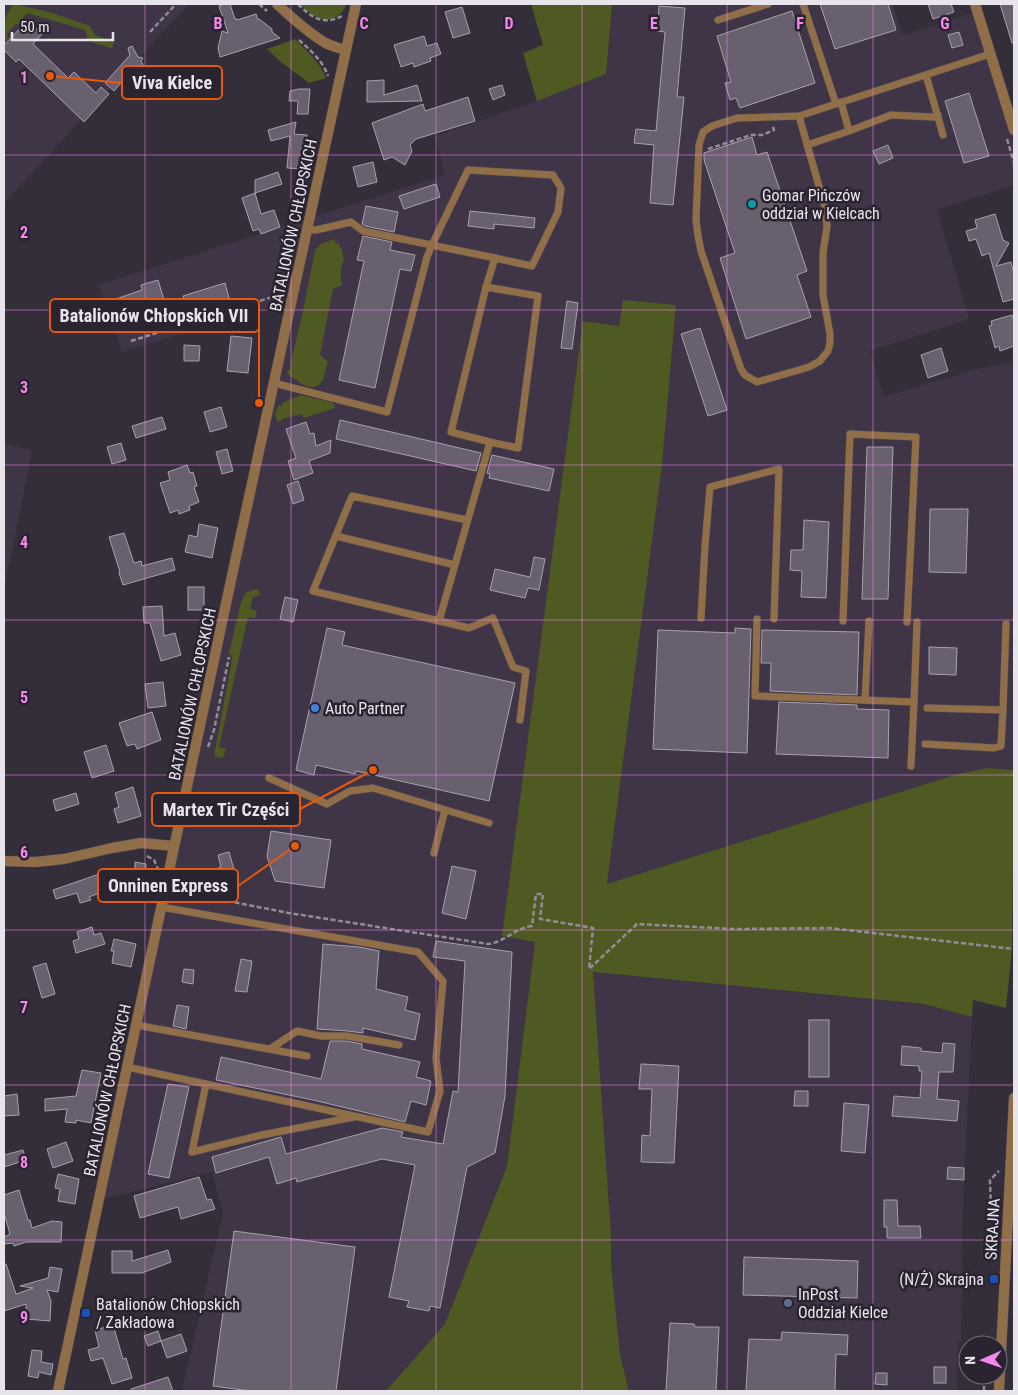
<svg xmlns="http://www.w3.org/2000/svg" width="1018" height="1395" viewBox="0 0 1018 1395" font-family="'Roboto Condensed',sans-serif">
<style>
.built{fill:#3f3547}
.green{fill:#4f5a22}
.building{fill:#68606e;stroke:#a89faf}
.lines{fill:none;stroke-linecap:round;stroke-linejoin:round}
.service-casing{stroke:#514a56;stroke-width:8}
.minor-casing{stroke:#514a56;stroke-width:11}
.tertiary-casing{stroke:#514a56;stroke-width:11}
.path{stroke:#928c96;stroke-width:2.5;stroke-dasharray:5 2.5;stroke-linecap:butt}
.service{stroke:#8f6e48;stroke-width:7}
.minor{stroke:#8f6e48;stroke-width:10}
.tertiary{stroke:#8f6e48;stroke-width:10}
.grid{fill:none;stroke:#f688ec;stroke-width:1;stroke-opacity:0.55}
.culture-dot{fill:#0f9aa8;stroke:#2a2330;stroke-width:2}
.shop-dot{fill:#3f7fe0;stroke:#2a2330;stroke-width:2}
.transit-dot{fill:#1a4fb4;stroke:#2a2330;stroke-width:2}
.service-dot{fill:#5c6f8a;stroke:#2a2330;stroke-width:2}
.labels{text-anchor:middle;stroke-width:5;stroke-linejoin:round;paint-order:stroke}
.poi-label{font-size:16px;fill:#e8e4ec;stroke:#2a2330;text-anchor:start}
.street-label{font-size:16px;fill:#e8e4ec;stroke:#2a2330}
.grid-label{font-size:16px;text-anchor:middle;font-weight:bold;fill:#f688ec;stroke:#2a2330;stroke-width:5;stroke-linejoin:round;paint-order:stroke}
.leader{fill:none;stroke:#e8590c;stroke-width:2}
.callout-dot{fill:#e8590c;stroke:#2a2330;stroke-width:2}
.callout{fill:#2a2330;stroke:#e8590c;stroke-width:2}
.callout-label{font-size:18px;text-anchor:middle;font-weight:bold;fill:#e8e4ec}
</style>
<rect width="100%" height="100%" fill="#342d3a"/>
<!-- built -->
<g class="built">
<path d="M4,4H189L4,203Z"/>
<path d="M612,4H893L903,35L977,12L1014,130V185L937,210L969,319L870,351L884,397L973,370L1014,362V770L987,768L958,774L607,885L662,465L676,306L619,326L584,321L503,936L535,942L507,1166L445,1324L386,1391H182L223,1213L212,1172L99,1200L292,299L122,352L99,285L445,175L435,136L537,101L606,74Z"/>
<path d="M4,444L32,450L4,591Z"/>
<path d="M593,972L924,1004L972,1017L963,1204L961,1341H958L957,1391H629L620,1355L610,1265L611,1235Z"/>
</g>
<!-- green -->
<g class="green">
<path d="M14,4L53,13L90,26L95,35L114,42L112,48L94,43L87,38L85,30L27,13L18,25L16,24L7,34L9,37L4,43C4,29 3,15 14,4Z"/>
<path d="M302,4H346C343,16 331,22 319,18C313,16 307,10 302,6Z"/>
<path d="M531,4H612L606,74L537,101L523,53L543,45Z"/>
<path d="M295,39C306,50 321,63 326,78L309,83L281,62L267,49Z"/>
<path d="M334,239L336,242L335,244H337V241L342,250L344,260C340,266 340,278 342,285L333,289L320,355L328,362L323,380L318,386C306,389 303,384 293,378C287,373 291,378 287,372L288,370H290L292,357L302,316L315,251L321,244Z"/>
<path d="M623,300L676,305L662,465L607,884L958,774L987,768L1014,770L1012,948L1006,1008L973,1000L972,1017L924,1004L593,972L611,1235V1265L620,1355L629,1391H386L445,1324L507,1166L535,942L502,936L583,321L619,326Z"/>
<path d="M299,395L332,402L333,403L335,408L304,418L301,414L282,419L281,421H277L275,414L278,406H280L281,407V405L284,402L299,396Z"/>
<path d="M257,589L259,591L260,595L253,597L250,609L257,611L255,618L248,617L219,747L226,749L223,758L214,756L231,665L232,655L229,654L241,602L244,597L243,596L247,592Z"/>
</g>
<!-- building -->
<g class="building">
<path d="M225,4H230L235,19H237V20L256,14L258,20L259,19L272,29V32L280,38L220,57L218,48L222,31L228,33L219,6Z"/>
<path d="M820,4H888L896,30L835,49Z"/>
<path d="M928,4H951L954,12L933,19Z"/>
<path d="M1000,4H1014V43H1012Z"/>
<path d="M659,6L685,8L677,97H684L673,205L650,203L654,145L634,143L636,129L656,131L665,32L657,31Z"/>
<path d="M462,7L470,33L453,38L445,12Z"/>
<path d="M792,11L815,83L740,108L736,98L730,100L725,83L731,82L717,36Z"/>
<path d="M28,20L42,34L33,44L68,78L74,72L96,93L101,87L109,94L84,122L19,59L16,62L4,50V45Z"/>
<path d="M959,32L963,45L952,48L948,35Z"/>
<path d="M424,36L427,46L437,43L441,54L430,58L431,61L414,67L413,63L401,67L394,45Z"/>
<path d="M132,46L138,57L143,58L141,61L150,76L138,79L134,68L114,91L105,83L130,55L128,48Z"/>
<path d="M384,80V95L417,85L422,101L367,102V81Z"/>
<path d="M502,85L505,95L493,100L489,89Z"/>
<path d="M299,89H310L308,114H297L298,101H289L290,91Z"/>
<path d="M969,93L989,156L964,163L945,101Z"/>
<path d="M468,97L475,121L416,139L410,145L412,151L405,165L392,157L384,160L372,123L423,104L425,111Z"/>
<path d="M296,122L294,134L307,135L304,169L287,168L290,136L271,141L268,130Z"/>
<path d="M752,137L757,155L767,152L807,271L797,275L811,317L746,339L720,258L735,253L704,160V153Z"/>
<path d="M888,145L893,158L879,164L873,151Z"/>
<path d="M373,162L377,182L358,187L353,167Z"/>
<path d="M278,172L282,184L255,193V180Z"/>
<path d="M436,184L440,197L404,209L399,196Z"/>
<path d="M255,193L261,214L274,210L280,227L261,234L259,229L253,231L242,198Z"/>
<path d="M366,206L398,212L394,232L365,226L362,224Z"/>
<path d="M470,211L535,218L534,228L494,224V229L468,226Z"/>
<path d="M995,214L1003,240L1009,243L996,266L1011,262L1014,274V299L1003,302L989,253L982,256L976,239L969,241L966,231L977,228L975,220Z"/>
<path d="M363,236L392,242L390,250L415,255L411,271L400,269L375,388L339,380L364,261L357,260Z"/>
<path d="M158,280L165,303L136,312V313L122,318L116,299L142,290L141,285Z"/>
<path d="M225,283L229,298L187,311L183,296Z"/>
<path d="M567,301L578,303L572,349L561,348Z"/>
<path d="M1012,315L1014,321V346L1000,351L999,346L995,348L989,326L992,325L991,321Z"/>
<path d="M700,328L727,410L708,416L681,334Z"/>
<path d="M231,336L252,338L248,373L227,371Z"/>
<path d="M184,345L200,346L199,361H184Z"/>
<path d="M941,348L948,371L928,378L921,355Z"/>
<path d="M221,407L227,427L210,432L204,412Z"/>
<path d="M162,417L166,429L136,438L132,426Z"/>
<path d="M340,420L481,453L476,471L336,439Z"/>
<path d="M306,422L310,434L314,433L316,446L331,440L330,453L309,461L313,473L294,480L288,461L296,458L286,429Z"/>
<path d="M121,443L126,460L112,464L107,447Z"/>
<path d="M867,447H893L888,599H862Z"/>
<path d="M227,449L233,471L222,474L216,452Z"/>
<path d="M492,455L554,469L549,491L489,478L490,474L487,473Z"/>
<path d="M187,465L190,473L193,472L197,486L194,487L199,502L189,506L190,510L179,514L178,510L170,513L160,483L170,480L168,472Z"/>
<path d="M298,481L304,500L293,504L287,485Z"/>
<path d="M930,509H968L966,573L929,572Z"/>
<path d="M804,520L829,522L826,598L801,597L802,571L790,570L791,550H803Z"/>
<path d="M199,524L218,528L212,558L185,552L189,535L197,537Z"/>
<path d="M124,533L134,563L141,561L142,566L172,558L175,570L123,585L119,573L120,572L109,537Z"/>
<path d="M534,557L545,559L539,590L528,588L525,598L490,590L495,569L530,577Z"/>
<rect x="188" y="587" width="16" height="23"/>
<path d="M285,597L298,600L293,622L280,619Z"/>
<path d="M162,606L164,636L175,633L181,655L161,661L150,623H144L143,607Z"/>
<path d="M327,628L345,632L342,645L515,683L489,801L356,771L355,774L316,765L314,775L296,770Z"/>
<path d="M735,628L751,629L747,753L653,749L658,630L735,633Z"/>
<path d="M762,630L859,632L857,695L770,691L771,663H761Z"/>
<path d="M929,647L957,648L956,675L929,674Z"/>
<path d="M163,682L166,706L148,708L145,684Z"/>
<path d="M779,702L857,705V709L889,710L888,758L776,754Z"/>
<path d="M152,712L161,740L137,749L135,744L127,746L119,723Z"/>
<path d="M106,745L114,771L92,778L84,752Z"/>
<path d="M133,787L141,816L118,823L114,809L119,807L115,793Z"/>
<path d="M76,793L79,804L56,811L53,800Z"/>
<path d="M271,831L331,840L324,888L275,881L267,856Z"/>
<path d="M229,852L237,880L223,884L218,868L221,867L218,855Z"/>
<path d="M135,862L146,864L142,897L134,896V889L130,888L131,882L124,884L126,871L135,868Z"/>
<path d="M452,866L476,871L466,919L442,913Z"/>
<path d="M105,872L110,889L89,897L91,900L80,903L77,893L56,899L53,890Z"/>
<path d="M92,927L94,935L101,933L105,944L76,953L73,941L79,939L77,932Z"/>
<path d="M114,939L136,944L131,967L112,963L114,951H111Z"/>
<path d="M436,941L512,952L505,1096L495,1153L467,1167L440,1308L430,1306L429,1311L407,1307L409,1301L389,1297L415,1165L382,1159L297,1182L296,1178L277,1184L269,1157L216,1173L212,1157L281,1137L286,1154L382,1128L403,1132L401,1137L443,1144L453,1091L458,1092L465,961L433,957Z"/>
<path d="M323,944L359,947L379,951L376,989L408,997L405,1010L420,1014L415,1040L363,1028V1033L348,1031L317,1029Z"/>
<path d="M241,959L252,961L247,992L235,991Z"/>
<path d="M46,963L55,994L42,998L33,967Z"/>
<path d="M184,969L194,970L193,984L182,982Z"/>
<path d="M177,1005L189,1007L186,1029L173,1026Z"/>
<rect x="809" y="1020" width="20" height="57"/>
<path d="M330,1041H347L362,1044V1049L420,1062L416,1077L431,1081L426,1105L411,1101L405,1122L313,1100L216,1080L221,1057L321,1079Z"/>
<path d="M943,1043L955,1044L953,1072H939L937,1099L959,1101L957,1121L892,1116L894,1096L920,1098L922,1071H919V1066L901,1065L902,1046L921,1048V1051L942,1053Z"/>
<path d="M641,1064L679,1066L674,1163L641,1162L642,1135L650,1136L652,1089H639Z"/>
<path d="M82,1070L101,1073L91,1123L76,1120V1123L65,1122L67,1109L45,1111V1099L76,1096Z"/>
<path d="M168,1084L189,1087L169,1178L148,1174Z"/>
<path d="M795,1091H808V1106H794Z"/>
<path d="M17,1094L19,1115L4,1116V1096Z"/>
<path d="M844,1103L869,1105L865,1153L841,1151Z"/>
<path d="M66,1142L73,1161L53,1168L47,1149Z"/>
<path d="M23,1150L26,1160L4,1167V1155Z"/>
<path d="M948,1167L964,1168V1180L947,1179Z"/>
<path d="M58,1174L79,1179L75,1204L58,1201L60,1189L55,1188Z"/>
<path d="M199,1177L207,1200L211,1199L215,1209L181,1219L178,1207L140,1218L134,1196Z"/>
<path d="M19,1190L28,1220H30L32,1228L52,1221L62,1222L61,1242H26L14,1246L13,1243L4,1244V1237L10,1234L4,1213V1195Z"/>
<path d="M884,1200H897L898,1226H920L921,1238H887V1227H884Z"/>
<path d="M234,1231L355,1247L336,1391H250L213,1386Z"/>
<path d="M168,1250L171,1262L142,1273H112V1251H132V1261Z"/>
<path d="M744,1257L858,1261L857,1298L743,1295Z"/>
<path d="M4,1264H6L16,1294L33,1288L20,1286L48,1278L50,1267L62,1269L58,1292L47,1290L51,1301L50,1321L26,1319V1304L4,1311Z"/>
<path d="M670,1323L694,1324L695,1327H719L716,1391H666Z"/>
<path d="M113,1325L123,1359L126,1358L132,1378L112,1384L103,1358L91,1361L88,1350L99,1347L95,1330Z"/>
<path d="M158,1331L161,1341L148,1346L144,1336Z"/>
<path d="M782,1332L848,1335L847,1355L836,1354L835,1391H746L749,1339L781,1340Z"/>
<path d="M181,1334L187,1351L167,1358L161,1341Z"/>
<path d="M32,1350L42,1351L41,1362L53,1364L51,1375L39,1372L38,1378L28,1376Z"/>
<rect x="934" y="1367" width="12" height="16"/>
<path d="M876,1373H887V1385L875,1384Z"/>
<path d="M168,1377L173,1391H131V1389Z"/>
</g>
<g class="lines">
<!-- service casing -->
<g class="service-casing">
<g id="service">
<path d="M803,4L836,104"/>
<path d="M718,20L768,4"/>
<path d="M926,75L943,135"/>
<path d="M799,116L825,207L827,226L823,253V295L830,334V343L828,351L820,361L809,367L757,382L745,375L741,369L701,251L698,236L696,220L699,145L703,132L712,126L737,118L799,116L990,54"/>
<path d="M849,131L891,115L933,117L938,115"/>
<path d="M807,145L849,131L841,102"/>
<path d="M307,230H316L351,222L363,231L495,258L486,287"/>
<path d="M274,383L387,412L427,257L432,245L468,170L553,175L561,188L558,212L532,266L495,258"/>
<path d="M467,520L352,496L313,591L469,628L493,618L513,667L526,671L520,720"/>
<path d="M336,536L455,565"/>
<path d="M701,618L705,546L710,487L779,469L774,619"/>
<path d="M757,619L755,696L914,702L911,766"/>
<path d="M439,621L490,442L451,432L486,287L538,296L518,448L490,442"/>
<path d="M843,621L850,434L916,437L907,622"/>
<path d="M865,700L869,621"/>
<path d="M914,702L917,622"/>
<path d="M927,708L1003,710L1006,624"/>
<path d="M925,744L994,748L1001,746L1003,710"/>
<path d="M269,778L327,804L350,791L373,788L489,823"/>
<path d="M434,853L445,810"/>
<path d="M136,1025L307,1056"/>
<path d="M270,1049L297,1031L321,1036H347L399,1045"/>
<path d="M127,1067L428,1132L440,1091L436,1058L443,981L418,952L161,907"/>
<path d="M206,1084L192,1152L262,1135L354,1117"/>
</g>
</g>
<!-- minor casing -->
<g class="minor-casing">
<g id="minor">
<path d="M277,4C291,17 307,32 324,42C330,46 339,48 346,50"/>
<path d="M975,4L1014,130"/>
<path d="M4,861L36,862L64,859L112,848L141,843L174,846"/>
<path d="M999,1391L1014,1098"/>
</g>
</g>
<!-- tertiary casing -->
<g class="tertiary-casing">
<path id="tertiary" d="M58,1391L233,571L356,4"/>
</g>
<!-- path -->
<g class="path">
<path d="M259,4L267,11"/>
<path d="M298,4C311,17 323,26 342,16"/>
<path d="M150,32L176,4"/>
<path d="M299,40C310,50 323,61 328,76"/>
<path d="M1007,139L1014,163"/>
<path d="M708,149L751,135H762L774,130L773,126"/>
<path d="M131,341L282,294"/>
<path d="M208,747L214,730L229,657"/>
<path d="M158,824L169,817"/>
<path d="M147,856L154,860L158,869"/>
<path d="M176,892L204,894L212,898L289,913L488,944C505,942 515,928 532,926L536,894H543L540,919L593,928L589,969L637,924L734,929L829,928L1014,949"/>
<path d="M997,1210L991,1208L990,1180L999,1171"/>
<path d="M984,1391V1375"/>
</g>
<!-- service -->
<use href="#service" class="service"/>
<!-- minor -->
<use href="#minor" class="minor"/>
<!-- tertiary -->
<use href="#tertiary" class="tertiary"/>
</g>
<!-- grid -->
<path class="grid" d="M145,4V1391M291,4V1391M436,4V1391M582,4V1391M727,4V1391M873,4V1391M4,155H1014M4,310H1014M4,465H1014M4,620H1014M4,775H1014M4,930H1014M4,1085H1014M4,1240H1014"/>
<!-- markers -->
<circle class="culture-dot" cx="752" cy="204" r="5"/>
<circle class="shop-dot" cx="315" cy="708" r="5"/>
<g class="transit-dot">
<rect x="989" y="1274" width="10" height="10" rx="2.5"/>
<rect x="81" y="1308" width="10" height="10" rx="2.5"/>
</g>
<circle class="service-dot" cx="788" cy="1303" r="5"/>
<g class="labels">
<!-- poi labels -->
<g class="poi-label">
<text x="762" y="201">Gomar Pińczów<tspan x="762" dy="18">oddział w Kielcach</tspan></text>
<text x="325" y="714">Auto Partner</text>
<text x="984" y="1285" text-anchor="end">(N/Ż) Skrajna</text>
<text x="798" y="1300">InPost<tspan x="798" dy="18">Oddział Kielce</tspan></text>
<text x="96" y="1310">Batalionów Chłopskich<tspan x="96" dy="18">/ Zakładowa</tspan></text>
</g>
<!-- street labels -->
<g class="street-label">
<text transform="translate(293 225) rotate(-78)" y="6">BATALIONÓW CHŁOPSKICH</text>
<text transform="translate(192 694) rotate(-78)" y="6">BATALIONÓW CHŁOPSKICH</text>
<text transform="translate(107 1090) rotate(-78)" y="6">BATALIONÓW CHŁOPSKICH</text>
<text transform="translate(992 1229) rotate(-87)" y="6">SKRAJNA</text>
</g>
</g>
<g class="grid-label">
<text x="218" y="29">B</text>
<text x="364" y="29">C</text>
<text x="509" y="29">D</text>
<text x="654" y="29">E</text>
<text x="800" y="29">F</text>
<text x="945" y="29">G</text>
<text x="24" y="83">1</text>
<text x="24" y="238">2</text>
<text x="24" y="393">3</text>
<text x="24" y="548">4</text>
<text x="24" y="703">5</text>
<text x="24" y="858">6</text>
<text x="24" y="1013">7</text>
<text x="24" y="1168">8</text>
<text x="24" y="1323">9</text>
</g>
<!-- callouts -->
<path class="leader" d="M50 76L122 83M259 403L259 316M373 770L300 809M295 846L238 886"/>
<g class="callout-dot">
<circle cx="50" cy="76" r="5"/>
<circle cx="259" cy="403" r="5"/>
<circle cx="373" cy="770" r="5"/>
<circle cx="295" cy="846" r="5"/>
</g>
<g class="callout">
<rect x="122" y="66" width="100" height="33" rx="5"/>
<rect x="50" y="299" width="209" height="33" rx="5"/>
<rect x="152" y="793" width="148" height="33" rx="5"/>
<rect x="98" y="869" width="140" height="33" rx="5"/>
</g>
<g class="callout-label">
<text x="172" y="89">Viva Kielce</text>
<text x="154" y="322">Batalionów Chłopskich VII</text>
<text x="226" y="816">Martex Tir Części</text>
<text x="168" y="892">Onninen Express</text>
</g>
<!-- border -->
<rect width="1018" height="1395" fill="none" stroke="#e8e4ec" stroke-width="10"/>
<!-- north arrow -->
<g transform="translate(983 1360) rotate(268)"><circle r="24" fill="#2a2330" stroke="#76707b"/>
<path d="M0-4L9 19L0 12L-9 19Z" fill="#f688ec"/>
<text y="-8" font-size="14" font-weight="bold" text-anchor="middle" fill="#e8e4ec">N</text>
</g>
<!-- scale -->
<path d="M12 32v8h101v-8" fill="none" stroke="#e8e4ec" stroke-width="2.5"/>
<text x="20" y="32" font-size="15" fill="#e8e4ec" stroke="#2a2330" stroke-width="4" paint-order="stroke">50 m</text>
</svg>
